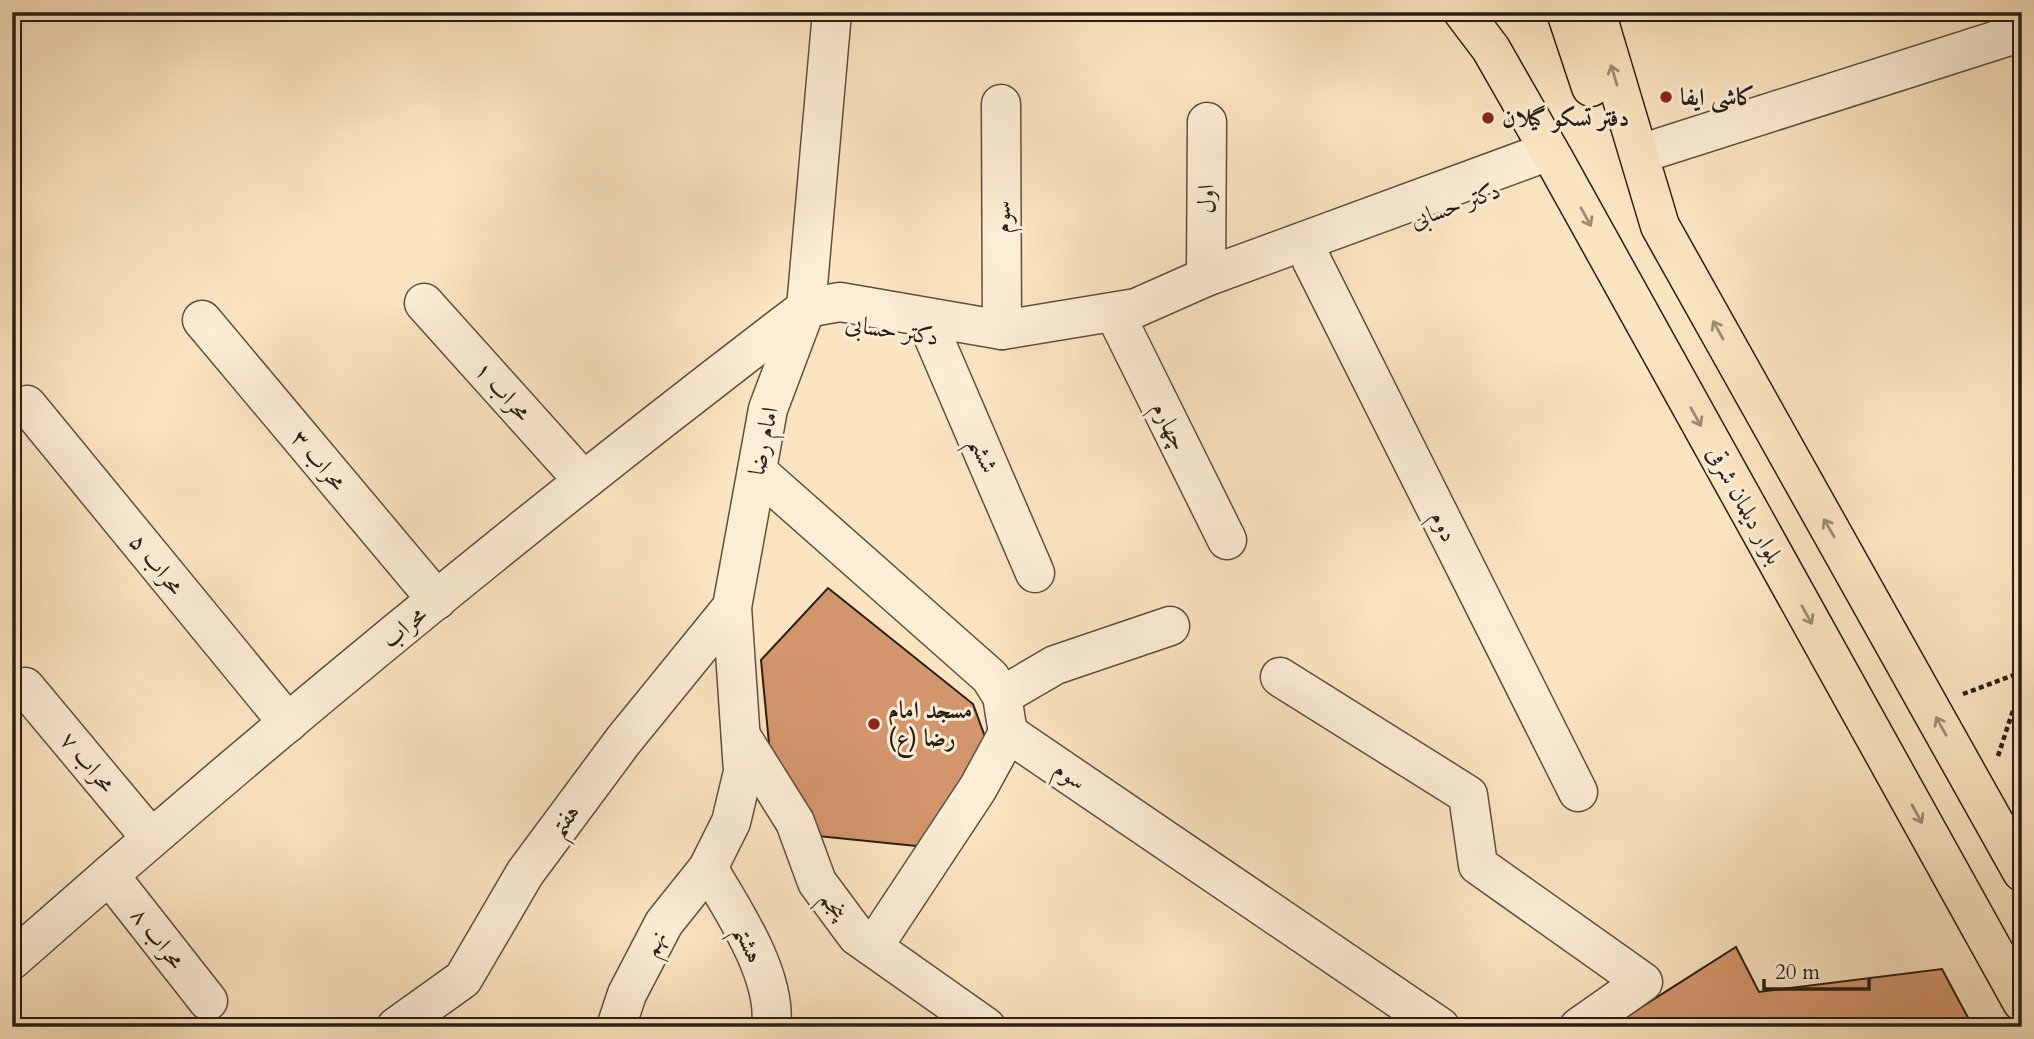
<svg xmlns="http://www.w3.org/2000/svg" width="2034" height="1039" viewBox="0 0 2034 1039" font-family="Cardo,Amiri,serif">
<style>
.building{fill:#d3966c;stroke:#291d15;stroke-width:2}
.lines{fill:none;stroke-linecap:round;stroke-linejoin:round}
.street-casing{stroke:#5e4f40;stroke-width:41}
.primary-casing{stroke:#291d15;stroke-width:41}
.path{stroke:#291d15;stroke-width:4.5;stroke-dasharray:5 3.5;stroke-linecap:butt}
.street{stroke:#fcedd6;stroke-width:38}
.primary{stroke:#fbe4c0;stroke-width:38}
.oneway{stroke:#9c8a73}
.poi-dot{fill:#8f2418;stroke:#fcedd6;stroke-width:2.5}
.labels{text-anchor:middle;stroke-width:6;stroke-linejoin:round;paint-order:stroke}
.poi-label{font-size:24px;font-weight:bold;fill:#291d15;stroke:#fcedd6;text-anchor:start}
.street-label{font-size:24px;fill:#291d15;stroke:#fcedd6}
</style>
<rect width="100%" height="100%" fill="#fbe4c0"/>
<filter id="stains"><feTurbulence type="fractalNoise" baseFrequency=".00286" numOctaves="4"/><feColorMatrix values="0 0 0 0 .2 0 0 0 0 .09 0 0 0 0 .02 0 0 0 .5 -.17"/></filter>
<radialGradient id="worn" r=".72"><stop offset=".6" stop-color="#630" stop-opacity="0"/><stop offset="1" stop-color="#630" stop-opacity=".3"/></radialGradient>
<!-- building -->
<g class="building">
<path d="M828,588L973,704L988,745L926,847L818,836L770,754L761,660Z"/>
<path d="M1736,947L1759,992L1942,969L1973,1027H1610Z"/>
</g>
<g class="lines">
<!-- street casing -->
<g class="street-casing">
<g id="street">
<path d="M1001,104L1002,330"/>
<path d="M1640,154L2022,32"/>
<path d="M1311,259L1578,792"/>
<path d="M1206,277L1207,122"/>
<path d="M424,303L583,480"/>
<path d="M1114,312L1227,540"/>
<path d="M202,320L437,600"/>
<path d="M933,336L1035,573"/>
<path d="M27,405L288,723"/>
<path d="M757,471L990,677L1002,696L1008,733L1440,1027"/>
<path d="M1280,677L1468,795L1478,865L1643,982L1579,1027"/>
<path d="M25,687L151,838"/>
<path d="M1002,696L1055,665L1170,626"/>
<path d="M741,736L795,822L817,882L857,936L986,1027"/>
<path d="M708,868C733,910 778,977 771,1027"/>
<path d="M109,875L208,1001"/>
<path d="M873,947L978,788L1008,733"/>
<path d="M12,960C269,733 534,515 806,308L840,302L1002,330L1136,308L1206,277L1549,151"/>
<path d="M396,1027L463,979L525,873L623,741L732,607"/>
<path d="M616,1027L627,994L664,923L708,868L731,822L743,772L732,607L768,409L806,308L832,12"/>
</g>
</g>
<!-- primary casing -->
<g class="primary-casing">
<g id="primary">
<path d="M1463,12L1491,49L1555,161L2022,1002"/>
<path d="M1566,12L1591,87"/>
<path d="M1598,12L1599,22L1660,226L2022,872"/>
</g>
</g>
<!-- path -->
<g class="path">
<path d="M1963,694L2022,672"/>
<path d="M1998,756L2022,683"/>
</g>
<!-- street -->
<use href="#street" class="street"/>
<!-- primary -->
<use href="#primary" class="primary"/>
</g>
<!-- one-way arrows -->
<defs><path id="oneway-shaft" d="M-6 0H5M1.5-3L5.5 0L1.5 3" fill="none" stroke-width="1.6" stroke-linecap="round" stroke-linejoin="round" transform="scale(1.75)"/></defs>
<g class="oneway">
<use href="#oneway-shaft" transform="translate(1614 75) rotate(-107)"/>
<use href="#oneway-shaft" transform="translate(1586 217) rotate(61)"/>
<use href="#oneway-shaft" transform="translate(1718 330) rotate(-119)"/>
<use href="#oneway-shaft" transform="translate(1696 417) rotate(61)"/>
<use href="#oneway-shaft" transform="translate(1829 528) rotate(-120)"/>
<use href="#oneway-shaft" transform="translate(1807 615) rotate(61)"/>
<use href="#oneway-shaft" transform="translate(1941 726) rotate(-119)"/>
<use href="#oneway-shaft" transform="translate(1917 814) rotate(61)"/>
</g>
<!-- markers -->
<g class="poi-dot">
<circle cx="1666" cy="97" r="7"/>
<circle cx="1488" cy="118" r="7"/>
<circle cx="874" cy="724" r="7"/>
</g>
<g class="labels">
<!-- poi labels -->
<g class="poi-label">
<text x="1680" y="105">کاشی ایفا</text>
<text x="1502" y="126">دفتر تسکو گیلان</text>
<text x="888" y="718">مسجد امام<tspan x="888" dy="28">رضا (ع)</tspan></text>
</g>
<!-- street labels -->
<g class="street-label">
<text transform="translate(1206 199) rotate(-90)" y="8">اول</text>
<text transform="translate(1455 205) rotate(-20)" y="8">دکتر حسابی</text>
<text transform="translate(1002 217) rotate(-90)" y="8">سوم</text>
<text transform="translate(892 330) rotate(9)" y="8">دکتر حسابی</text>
<text transform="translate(503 391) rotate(48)" y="8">محراب ۱</text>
<text transform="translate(1170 426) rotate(63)" y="8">چهارم</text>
<text transform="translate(763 441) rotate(-78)" y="8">امام رضا</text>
<text transform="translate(984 455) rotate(67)" y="8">ششم</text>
<text transform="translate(319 460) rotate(50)" y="8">محراب ۳</text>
<text transform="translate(1745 505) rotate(61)" y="8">بلوار دیلمان شرقی</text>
<text transform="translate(1444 526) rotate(63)" y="8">دوم</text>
<text transform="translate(157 564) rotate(51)" y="8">محراب ۵</text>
<text transform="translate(404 627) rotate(-40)" y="8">محراب</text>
<text transform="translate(88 762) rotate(50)" y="8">محراب ۷</text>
<text transform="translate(1070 775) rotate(34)" y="8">سوم</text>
<text transform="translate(564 820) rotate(-53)" y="8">هفتم</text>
<text transform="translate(834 905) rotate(53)" y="8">پنجم</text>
<text transform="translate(158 938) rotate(52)" y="8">محراب ۸</text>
<text transform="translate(654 943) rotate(-61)" y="8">نهم</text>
<text transform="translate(749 944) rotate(66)" y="8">هشتم</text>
</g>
</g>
<!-- margin -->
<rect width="2034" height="1039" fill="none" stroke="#fbe4c0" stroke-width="42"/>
<rect x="14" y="14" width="2006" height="1011" fill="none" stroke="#291d15" stroke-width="3.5"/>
<rect x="21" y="21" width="1992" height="997" fill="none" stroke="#291d15" stroke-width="2"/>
<!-- scale -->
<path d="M1764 979v10h105v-10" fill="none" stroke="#291d15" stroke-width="3.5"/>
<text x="1775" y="979" font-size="21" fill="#291d15" stroke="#fcedd6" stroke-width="5" paint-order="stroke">20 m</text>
<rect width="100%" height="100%" filter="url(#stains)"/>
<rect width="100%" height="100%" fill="url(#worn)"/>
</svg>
